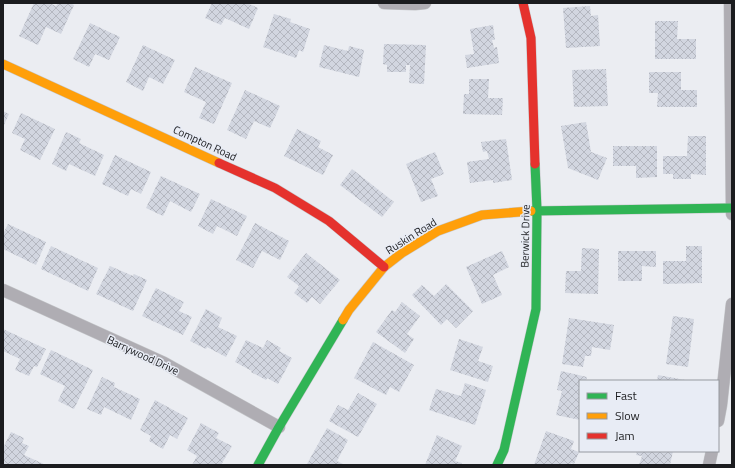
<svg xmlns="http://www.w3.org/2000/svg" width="735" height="468" viewBox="0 0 735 468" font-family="'Titillium Web',sans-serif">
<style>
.building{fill:url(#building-cross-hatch)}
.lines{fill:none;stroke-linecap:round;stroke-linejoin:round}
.street-casing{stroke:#c6c8cb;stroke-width:13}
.fast-casing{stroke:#c6c8cb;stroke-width:10}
.slow-casing{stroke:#c6c8cb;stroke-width:10}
.jam-casing{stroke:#c6c8cb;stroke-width:10}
.street{stroke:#afadb3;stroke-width:12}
.fast{stroke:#30b455;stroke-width:9}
.slow{stroke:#ff9f0a;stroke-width:9}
.jam{stroke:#e5322d;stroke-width:9}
.labels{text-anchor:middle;stroke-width:3;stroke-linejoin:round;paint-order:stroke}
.street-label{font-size:11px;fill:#1b1c1f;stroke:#e8ecf5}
</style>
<defs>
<pattern id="building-cross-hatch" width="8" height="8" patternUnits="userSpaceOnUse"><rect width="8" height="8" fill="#d2d6e0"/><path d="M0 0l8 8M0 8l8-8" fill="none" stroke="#b4b7c0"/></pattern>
</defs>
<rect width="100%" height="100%" fill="#ebedf2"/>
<!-- building -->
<g class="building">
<path d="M34,3H49L56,6L58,3H70L74,5L61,34L46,27L38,45L19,36Z"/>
<path d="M212,3H247L258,8L249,29L225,18L221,25L205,18Z"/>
<path d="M590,6L591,16L598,15L600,46L566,48L563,8Z"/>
<path d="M274,14L291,19L290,22L310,29L303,52L299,50L296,58L263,47Z"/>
<path d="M655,21H678L677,39H696V59H655Z"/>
<path d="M90,23L120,37L109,60L95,54L89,67L73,59Z"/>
<path d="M493,25L495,40H492L494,48L497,47L499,63L467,68L465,55L474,54L470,29Z"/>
<path d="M384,44L426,45L424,84L409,83L410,65H406V72H387V65L383,64Z"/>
<path d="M143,45L175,60L163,84L149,77L143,91L126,82Z"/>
<path d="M324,45L348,51L349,46L364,50L359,77L319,67Z"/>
<path d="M195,67L232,83L214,124L199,118L206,102L184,92Z"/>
<path d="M606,69L608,106L574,107L572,70Z"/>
<path d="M649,72H681V90H697V107H657L658,93H649Z"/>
<path d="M469,79H489L488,98H503L502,115L463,114L464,94H469Z"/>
<path d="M245,90L280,106L270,128L254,121L246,139L227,130Z"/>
<path d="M3,111L9,114L3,127Z"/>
<path d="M21,113L55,129L40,160L20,150L25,139L12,133Z"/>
<path d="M586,122L591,152L607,158L598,180L568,168L561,126Z"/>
<path d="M297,129L321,141L318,147L333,155L323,175L284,156Z"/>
<path d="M66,132L81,139L79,143L104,155L95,176L69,164L66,171L52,164Z"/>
<path d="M688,136H706V175L691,174V179H673V174H663V156H687Z"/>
<path d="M506,139L512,180L493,183V180L470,183L467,162L489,159L487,151L483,152L481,142Z"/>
<path d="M613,146H657V177L636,178V166H613Z"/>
<path d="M435,152L444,174L431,179L438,196L421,202L406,164Z"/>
<path d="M115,155L151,172L141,194L131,189L128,196L102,184Z"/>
<path d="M352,169L394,202L382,217L340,185Z"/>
<path d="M161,176L200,194L191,212L170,201L163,216L146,208Z"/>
<path d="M211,199L247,216L237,236L217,226L213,234L198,226Z"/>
<path d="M255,223L289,241L280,260L262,251L253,268L236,260Z"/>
<path d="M8,224L46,242L36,265L3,249V234Z"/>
<path d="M51,246L98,268L88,291L41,269Z"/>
<path d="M686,246H702V283L663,284V261H686Z"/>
<path d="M582,248L599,249L598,294L565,293L566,271H581Z"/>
<path d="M502,251L509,267L493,275L502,295L482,304L466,267Z"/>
<path d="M618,251H656V267L642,266V281H618Z"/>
<path d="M306,253L340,280L320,304L312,297L307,303L294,293L299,286L287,277Z"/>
<path d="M110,266L133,276L134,274L147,280L133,311L96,294Z"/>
<path d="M446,284L473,311L456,328L447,319L441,325L412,295L422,285L434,296Z"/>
<path d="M156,288L184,302L179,311L192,317L183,335L142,316Z"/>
<path d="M402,302L420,316L407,334L414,339L405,353L376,332L392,310L395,312Z"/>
<path d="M206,309L222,318L218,327L237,336L226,357L207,347L206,349L190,341Z"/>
<path d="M673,316L694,319L688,367L666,364Z"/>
<path d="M569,318L614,325L610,350L592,347L591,356H585L583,367L562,364Z"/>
<path d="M3,329L46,349L37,367L34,366L29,376L15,370L20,359L3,351Z"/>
<path d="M459,339L483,347L478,361L493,366L488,382L450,370Z"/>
<path d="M246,340L263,348L267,340L281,348L279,351L292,358L278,384L267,378L266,380L251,372L252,371L235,362Z"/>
<path d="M373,342L414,365L399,392L390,387L386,395L354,378Z"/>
<path d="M51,350L93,370L74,409L58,401L65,386L40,374Z"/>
<path d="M561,371L587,377L586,381H580V420L556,415L562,391L557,390Z"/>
<path d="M658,375L685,380V381H657Z"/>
<path d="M102,377L115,383L114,387L140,399L131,420L104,407L101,415L87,409Z"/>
<path d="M465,383L486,390L475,425L429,410L436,389L461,396Z"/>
<path d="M358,393L377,404L358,437L329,421L338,405L348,410Z"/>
<path d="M155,400L188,418L177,439L170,435L163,449L149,441L151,436L140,430Z"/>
<path d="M201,423L219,433L216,438L232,446L221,465H192L197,456L187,450Z"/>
<path d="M327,428L348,440L337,461L345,465H309L307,464Z"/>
<path d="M546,431L574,441L571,449L579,452L574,464L571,463L570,465H534Z"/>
<path d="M11,432L24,438L22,443L29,446L24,455L46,465H3V448Z"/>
<path d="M437,435L462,446L455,461L462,463V465H425Z"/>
<path d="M637,451H673L670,465H639L642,456L636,455Z"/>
</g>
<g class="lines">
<!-- street casing -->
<g class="street-casing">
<g id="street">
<path d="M384,3L415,4L425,3"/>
<path d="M730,3L732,214"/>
<path d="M3,290L164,363L279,427"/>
<path d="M718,421L721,405L732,304"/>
<path d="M709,465L712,451"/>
</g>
</g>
<!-- fast casing -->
<g class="fast-casing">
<g id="fast">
<path d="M531,211L732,208"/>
<path d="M258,465L279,427L343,320"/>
<path d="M497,465L504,450L536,309L537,210L535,164"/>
</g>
</g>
<!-- slow casing -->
<g class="slow-casing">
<g id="slow">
<path d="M3,64L219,163"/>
<path d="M343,320L349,310L384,267L402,253L438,231L482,215L531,211"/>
</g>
</g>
<!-- jam casing -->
<g class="jam-casing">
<g id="jam">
<path d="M523,3L531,38L535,164"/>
<path d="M219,163L275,188L329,221L384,267"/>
</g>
</g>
<!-- street -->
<use href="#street" class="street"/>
<!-- fast -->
<use href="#fast" class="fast"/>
<!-- slow -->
<use href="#slow" class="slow"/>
<!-- jam -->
<use href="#jam" class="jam"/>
</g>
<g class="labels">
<!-- street labels -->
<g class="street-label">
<text transform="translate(205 143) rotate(25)" y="4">Compton Road</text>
<text transform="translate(411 236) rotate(-32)" y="4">Ruskin Road</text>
<text transform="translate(525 236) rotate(-89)" y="4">Berwick Drive</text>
<text transform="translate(143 355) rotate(25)" y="4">Barrywood Drive</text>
</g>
</g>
<!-- border -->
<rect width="735" height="468" fill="none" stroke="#1b1c1f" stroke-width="8"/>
<!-- legend -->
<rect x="579" y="380" width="140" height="72" fill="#e8ecf5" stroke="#96999f"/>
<rect x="587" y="393" width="20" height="6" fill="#30b455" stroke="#96999f"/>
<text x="615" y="400" font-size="12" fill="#1b1c1f">Fast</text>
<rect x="587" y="413" width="20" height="6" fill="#ff9f0a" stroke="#96999f"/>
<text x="615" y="420" font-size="12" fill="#1b1c1f">Slow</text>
<rect x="587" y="433" width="20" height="6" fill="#e5322d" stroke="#96999f"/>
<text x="615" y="440" font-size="12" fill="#1b1c1f">Jam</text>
</svg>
